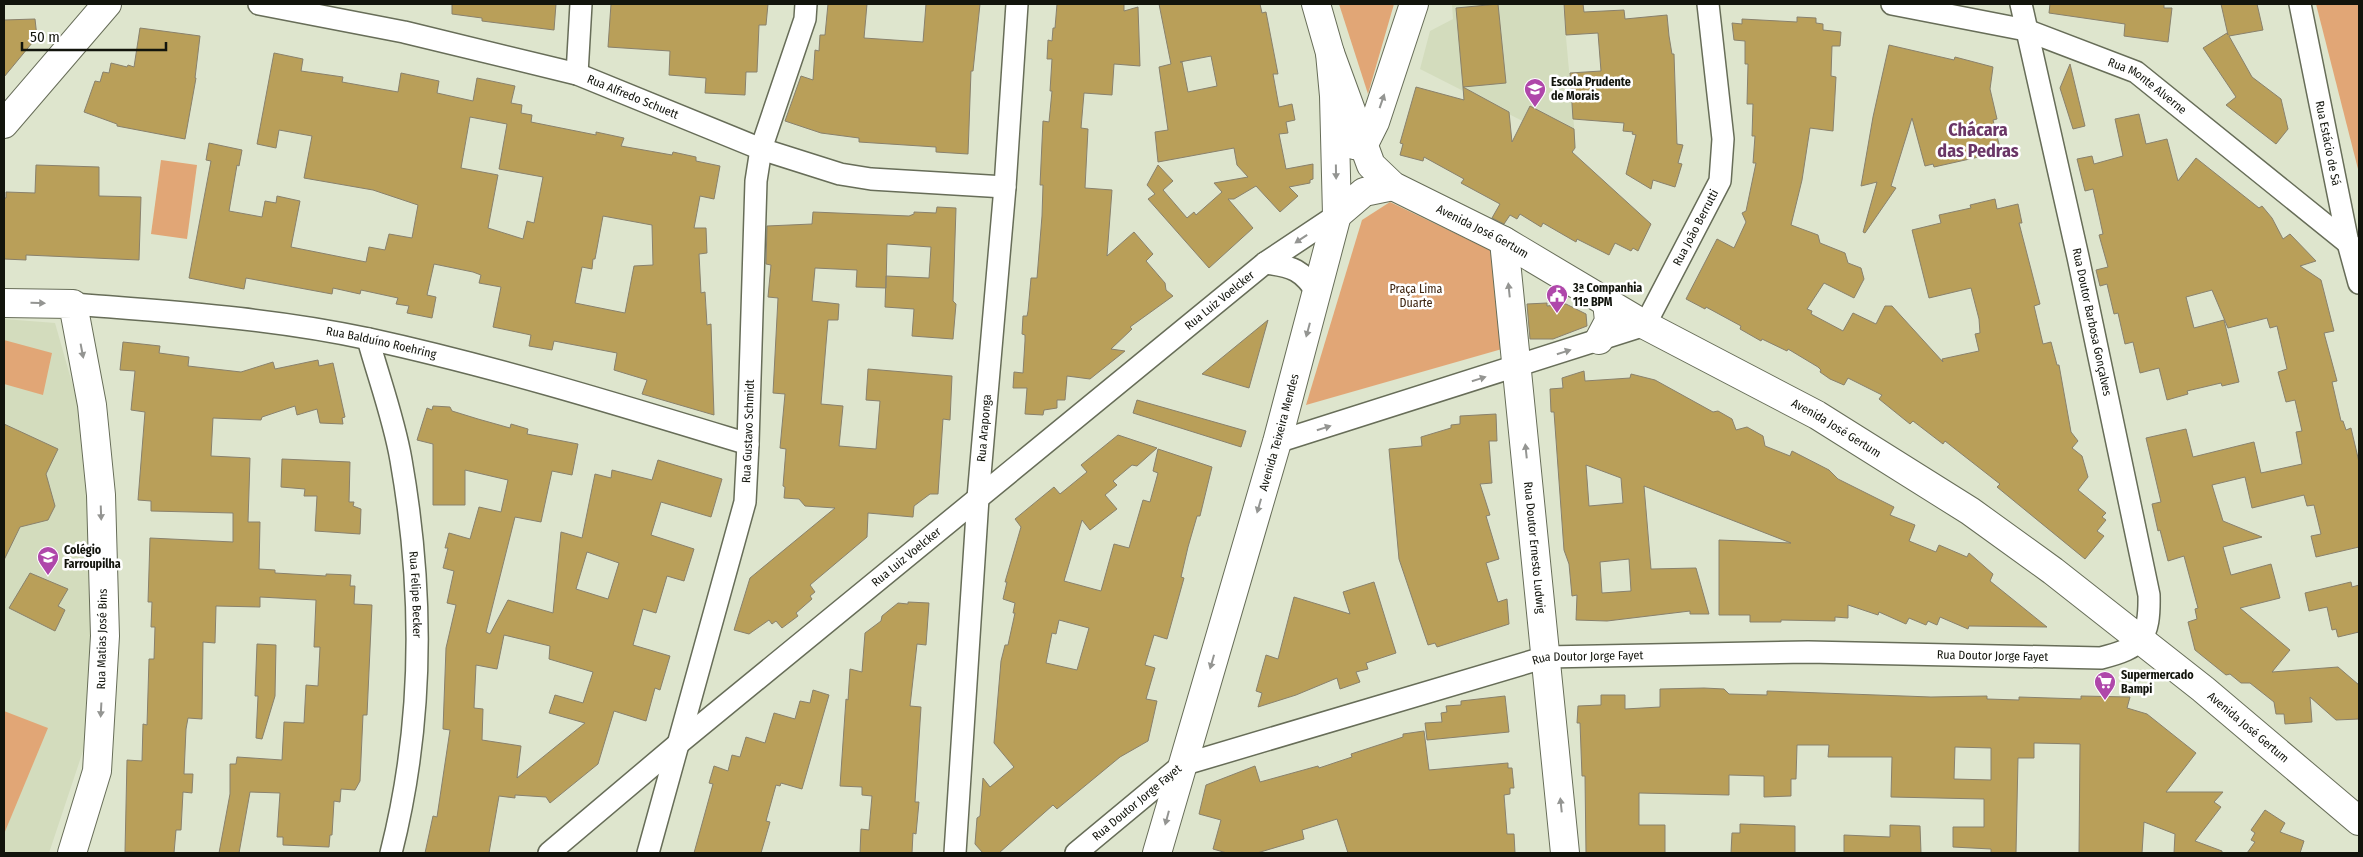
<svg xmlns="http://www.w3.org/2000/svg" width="2363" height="857" viewBox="0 0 2363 857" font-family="'Fira Sans Condensed',sans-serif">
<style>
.built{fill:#d3dcbd}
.green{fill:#e1a676}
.building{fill:#b99f59;stroke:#89816c;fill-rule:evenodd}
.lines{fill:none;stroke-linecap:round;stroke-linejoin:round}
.street-casing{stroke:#676d58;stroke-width:24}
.secondary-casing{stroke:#676d58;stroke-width:30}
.street{stroke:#fff;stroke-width:21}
.secondary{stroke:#fff;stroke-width:28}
.oneway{fill:#949592}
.labels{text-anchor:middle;stroke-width:5;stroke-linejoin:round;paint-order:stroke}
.poi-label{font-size:12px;font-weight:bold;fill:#12140c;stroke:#fff;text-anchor:start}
.street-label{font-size:12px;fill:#12140c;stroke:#fff}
.park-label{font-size:12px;fill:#3c230e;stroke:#fff}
.district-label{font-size:18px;font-weight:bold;fill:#6a3666;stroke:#fff}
</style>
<rect width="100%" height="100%" fill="#dee5cd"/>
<!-- built -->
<g class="built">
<path d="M1452,4H1563L1576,148L1420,69L1430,31L1453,19Z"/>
<path d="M4,319L55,323L88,439L96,712L49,853H4Z"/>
</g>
<!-- green -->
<g class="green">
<path d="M1339,4H1394L1368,94Z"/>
<path d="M2316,4H2359V173Z"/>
<path d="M161,160L197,165L187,239L151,234Z"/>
<path d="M1390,202L1494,252L1502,349L1306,405L1362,220Z"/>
<path d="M4,340L52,353L43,395L4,384Z"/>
<path d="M4,711L48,728L4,834Z"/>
</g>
<!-- building -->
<g class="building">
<path d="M452,4H556L554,30L482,21V18L452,14Z"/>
<path d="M611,4H768L766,25H759L757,72H746L745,95L705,93L706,78L669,75L670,51L608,47Z"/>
<path d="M828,4H867L864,38L923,42L926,4H980L973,71H971L968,154L936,152V147L859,142V138L821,133L785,121L801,76L813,80L815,50L819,51L820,35H825Z"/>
<path d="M1057,4H1124V11L1138,7L1140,66L1114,64L1112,95L1084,93L1081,128L1088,129L1085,188L1112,190L1107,256L1134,232L1153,254L1146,261L1165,283L1166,290L1173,296L1130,327L1132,329L1111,349L1125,351L1090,379L1067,376L1065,400H1057V408L1044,410L1043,415L1025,414L1027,388H1013L1014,372L1023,373L1025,341V335L1022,334L1023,316H1027L1028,311L1031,278H1037L1042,216L1043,185H1040L1043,121L1049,122L1052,91H1050L1052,59H1047L1048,40L1052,41L1053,28H1055Z"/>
<path d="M1159,4H1260L1262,13L1266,12L1278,74H1273L1279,107L1292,104L1295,120L1286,122L1288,133L1279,134L1286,169L1313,164V179L1310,180V183L1289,187L1298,196L1280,212L1256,186L1234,199H1228L1253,228L1209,268L1148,199L1155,194L1147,185L1158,165L1173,181L1163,190L1187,218L1194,212L1196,215L1222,192L1214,183L1248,177L1237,165L1234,148L1158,162L1155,132L1168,130L1159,67L1171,64ZM1211,56L1217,86L1188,92L1182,62H1180Z"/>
<path d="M1498,4L1506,83L1463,87L1456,8Z"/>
<path d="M1564,4H1583L1584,12L1624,10L1625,19L1667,15L1669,36L1672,54H1674L1677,144L1683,145L1678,163L1682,164L1675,187L1653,180L1651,189L1626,174L1636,135L1632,134L1633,132L1623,131L1624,123L1573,119L1570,73L1601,71L1598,33L1566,35Z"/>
<path d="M2050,4H2164V8H2172L2168,42L2124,36L2125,24L2049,13Z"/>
<path d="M2221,4H2257L2263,30L2229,36L2252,77L2281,99L2288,129L2276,144L2226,105L2236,97L2203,48L2227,33L2228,35Z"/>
<path d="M1797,17L1816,18V23L1823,24V30L1841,32L1840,46H1832L1831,76L1836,77L1833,131L1810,128L1802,180L1791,225L1818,235L1820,243L1845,253L1848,263L1861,268L1864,279L1854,298L1824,283L1807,309L1812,311L1811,314L1843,331L1853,313L1876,324L1885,306H1892L1943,362L1942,359L1979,351L1975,334L1980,333L1979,319L1971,288L1929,298L1912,230L1941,223L1939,215L1971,208L1970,205L1995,199L1997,209L2018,204L2022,223H2019L2040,304L2034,306L2043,344L2051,342L2057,365H2059L2071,432L2078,441L2072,448L2082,456L2088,477L2078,490L2106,513L2102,517L2106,520L2097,531L2104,536L2085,559L1997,487L2000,484L1945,441L1943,444L1913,421L1910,424L1879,399L1882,395L1848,378L1844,385L1830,379L1820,372L1821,370L1818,367L1788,349L1787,351L1762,339L1761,341L1740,329L1741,326L1706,307L1705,309L1686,299L1717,239L1734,248L1746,222L1742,213L1746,211L1756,163H1753L1755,136H1752L1753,104H1747L1748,64H1745V41L1734,40L1732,23L1742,24V19L1797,22Z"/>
<path d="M35,19L37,37L4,77V20Z"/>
<path d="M140,28L200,36L195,78H196L185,139L117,126V124L84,112L95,81L100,82L103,72L109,73L111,63L127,67L128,65L134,67Z"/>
<path d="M1889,45L1954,60L1955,57L1993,67L1990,89L1997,119L1993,120L2001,152L1934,167L1933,164L1925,166L1912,118L1891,186L1896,188L1865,233L1863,232L1877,182L1861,186L1873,117Z"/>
<path d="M274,53L303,59L301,71L343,77L342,82L398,92L401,73L439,81L437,93L473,101L477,78L515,86L511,103L522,105L521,113L532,115L531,122L596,135V132L624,138L621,146L672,155L673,152L696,157V161L720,166L714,199L700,196L694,228H706L707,253L699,254L701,293L705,292L707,325L711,324L714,415L642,394L647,380L614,370L617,353L554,341L552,350L529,346L531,335L493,327L501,287L479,283L481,275L473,272L434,264L427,295L436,297L432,318L407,313L409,306L396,304L398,298L361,290L360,294L333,288L332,294L246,278L244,289L189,278L211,161L206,160L209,143L242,150L239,166L237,165L229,211L262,217L265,201L276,203L277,196L300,201L291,247L366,262L369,247L385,250L389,234L412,238L418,205L373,190L304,178L312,136L279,130L276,148L257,144ZM470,117L507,124L499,169L543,177L534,223L527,221L523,239L488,228L498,175L461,168ZM603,216L652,225L653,265L634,266L625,313L575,303L582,267L592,269L593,259H595Z"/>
<path d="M2070,64L2085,126L2073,129L2060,88Z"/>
<path d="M1416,87L1464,100L1463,87L1509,112L1512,142L1530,106L1574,129L1575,148L1572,152L1651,224L1638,251L1633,248L1631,251L1615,243L1609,255L1577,239L1576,242L1543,223L1541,227L1520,214L1517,219L1510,215L1504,224L1492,218L1500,204L1461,183L1464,179L1424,157L1423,161L1400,155L1403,144L1400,143Z"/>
<path d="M2139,114L2146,144L2167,139L2178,181L2196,158L2259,208L2262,206L2272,218L2283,239L2290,234L2316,261L2300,266L2321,280L2334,331L2324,333L2337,381L2332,382L2341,421H2343L2346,430L2351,428L2359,462V547L2316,557L2311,536L2321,534L2314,505L2307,506L2304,495L2252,508L2245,477L2212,485L2223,521L2262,537L2223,547L2231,575L2271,564L2280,598L2240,608L2290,650L2272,672L2338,667L2359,685V719L2336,720L2310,697L2312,722L2285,724L2284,714H2276L2274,702L2250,683H2241L2230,674L2226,675L2195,650L2188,622L2197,619L2195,609L2198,608L2184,556L2168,561L2160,530L2158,531L2152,504L2161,502L2146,438L2186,429L2193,457L2254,442L2261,473L2302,464L2296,432L2302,431L2295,400L2286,402L2278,372L2287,369L2277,326L2270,328L2267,318L2228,328L2212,290L2186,297L2194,328L2224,320L2239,382L2222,386L2221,383L2187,391L2188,394L2167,400L2159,368L2140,373L2133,342L2125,344L2118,313L2114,314L2107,284L2100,286L2096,270L2108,267L2099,235L2103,234L2100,220L2093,189L2085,191L2077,159L2092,156L2094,164L2123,156L2115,119Z"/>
<path d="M36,165L99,167V196L141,197L139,260L26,255V260L4,259V198H6V192L35,193Z"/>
<path d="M937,207L956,208L953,301L956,304L953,339L912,336L914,309L885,307L886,276L929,278L931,247L887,244L886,288L856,287L857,270L815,268L812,301L839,304L838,320H828L821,404L843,406L839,446L876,449L880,401L866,400L868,369L952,376L950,420L943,419L938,494H930L914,506L913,517L868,513L867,537L810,585L815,592L810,596L812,599L796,613L798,616L782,628L776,621L772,624L769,620L749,634L734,630L750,578L835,508L805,506L799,499L784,498L785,487L783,486L786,449L780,448L785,394L773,393L778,298L768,297L771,265L766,264L767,226L812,224L813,212L909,216L914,214V212L936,213Z"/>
<path d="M1547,303V306L1566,304L1586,314L1587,326L1553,339H1530L1527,304Z"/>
<path d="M1268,320L1249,388L1202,374Z"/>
<path d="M123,342L160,346L159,353L189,357L188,366L241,372L273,362L275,369L318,360L319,366L333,363L345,417L342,418L343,424L320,423L317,409L297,415L295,406L262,417L261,420L213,418L211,456L250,458L248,522H260L259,569L275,570V573L326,576V574L351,575L350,586H355L354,604L372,605L367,715H363L360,781L355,790L341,789L340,802L334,801L332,835H330L329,847L283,845V837H277L280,793L250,792L239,853H219L230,794V764H236L237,757L282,760L284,722L304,723L306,685L318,686L320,647H314L316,600L260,597V607L216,606L215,643L203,642L202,719L188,718L186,729L184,774H193L192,793L183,792L181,830H176L174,853L125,852L127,760L142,761L143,724L147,725L149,659H154L155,627H151L152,602H148L150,538L233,542V513L151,511V501L138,500L145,412L131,410L135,371L120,370Z"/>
<path d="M1584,371L1585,381L1630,378L1631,374L1655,380L1713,412L1718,411L1732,419L1736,430L1747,427L1763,436L1765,446L1790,456L1792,451L1829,470L1838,479L1894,507L1890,515L1915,525L1909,541L1936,552L1939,545L1967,557L1969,553L1993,574L1990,581L2047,627L1969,626L1968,629L1940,617L1937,625L1928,621L1926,625L1909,618L1906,624L1879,612L1878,615L1848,605V618L1835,617V621L1781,620V622H1750V615H1719V540L1791,543L1644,486L1651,569L1696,568L1709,614H1690V611L1607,621L1576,620L1577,595L1572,596L1569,564L1564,550L1554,412H1551L1550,389L1563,388L1562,378ZM1586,465L1621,478L1623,503L1589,506ZM1629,559L1631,591L1602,593L1600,562Z"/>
<path d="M1137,400L1246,431L1241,447L1133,413Z"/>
<path d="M433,406L450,407L452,411L478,419L510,428L511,424L528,429L527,434L578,444L572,475L552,471L541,522L515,517L486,632L490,634L508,600L553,613L561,532L582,538L595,474L611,478L612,470L652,480L658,460L722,479L711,517L661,502L651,535L694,549L684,581L667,576L656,613L643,609L633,645L670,656L660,690L655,688L646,721L614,711L598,764L550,803L546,797L515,795V798L499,796L489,853H425L433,816L437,817L450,730L443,729L446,648L456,605L447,603L454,571L443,568L448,548H445L449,533L470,539L479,507L501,512L508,480L465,470V505H433V444L417,440L427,408L432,410ZM587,552L619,563L608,599L576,589ZM504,635L550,646L549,659L593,672L583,703L555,695L549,713L585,723L517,778L521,746L482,740L483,709L474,708L476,665L497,669Z"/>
<path d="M1496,414L1497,441H1489L1492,483L1480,484L1490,515L1486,516L1499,559L1486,563L1498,602L1507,599L1509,624L1437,647L1435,643L1428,645L1399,559L1389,449L1422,446L1421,437L1451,428V425L1460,424V416Z"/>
<path d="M4,424L58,449L46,474L55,506L48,520L20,527L4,560Z"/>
<path d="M1118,435L1157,448L1137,466L1132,465L1113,481L1117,485L1105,495L1117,509L1090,530L1082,520L1064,581L1101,591L1114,544L1129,548L1143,500L1150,502L1158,473L1153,471L1158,449L1212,467L1200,516H1197L1188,547L1181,577L1184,578L1167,639L1154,635L1145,665L1155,668L1146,699L1157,701L1148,741L1120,757L1057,809L1053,805L999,853H983L975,844L977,818L980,816L983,778L990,787L1014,767L994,743L1001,661L1005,645H1008L1015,613H1013L1015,603L1003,599L1007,582H1005L1021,527L1015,519L1054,487L1060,494L1087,472L1081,465ZM1059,620L1089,628L1077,670L1046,663L1052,633L1056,634Z"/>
<path d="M282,459L350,462L349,502H354L353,506L361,509L360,534L315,531L317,496H304L305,489L281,487Z"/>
<path d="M30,573L68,589L58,606L65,610L55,631L9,608Z"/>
<path d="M1374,582L1396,653L1366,663L1368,669L1356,672L1360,682L1340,689L1337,678L1296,695L1258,707L1262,693L1256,691L1266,655L1278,659L1294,597L1350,614L1343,592Z"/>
<path d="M2351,582L2352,587L2359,585V632L2338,637L2336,629L2332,630L2327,607L2309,611L2305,593Z"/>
<path d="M908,602L929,603L926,645L917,644L910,706L921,707L915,802H919L916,834L913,833L912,853H860L861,829L869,830L872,796L862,795V787L840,786L846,699L848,700L850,669L862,672L865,633L881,621L882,616L898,603L908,604Z"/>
<path d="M257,644L276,645L275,696L262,739L256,738L258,696H255Z"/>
<path d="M1704,688L1724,689L1729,694L1767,695V691L1931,697L1987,696V699L2019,700V697L2081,699V696L2130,697L2127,708L2147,714L2196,753L2166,792H2223L2214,802L2221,807L2195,841L2222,851V853H2174L2175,834L2144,822L2142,853H2079L2080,744L2034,743V758H2018L2016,853H1991V849L1953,847V827H1984V799L1891,797L1892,757H1828L1829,745H1797L1796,779H1791V796L1764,797V776L1729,775V795L1639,793V825H1665V853H1586L1585,776H1582L1580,723H1577L1578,706L1601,705V695H1625V709L1660,707V689ZM1955,747L1991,748V780L1954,779Z"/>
<path d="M813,690L829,695L802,789L781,783L780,786L776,785L766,821L770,822L761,853H694L713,784L709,783L714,766L728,771L732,755L740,757L746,737L765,743L774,713L795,719L800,701L810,703Z"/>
<path d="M1505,696L1509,732L1427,740L1425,723L1442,722L1441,713L1447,712L1446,706L1461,705V701Z"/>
<path d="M1424,731L1429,770L1508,763V768H1512L1514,788H1510V794L1504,795L1507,834H1514L1515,853H1348L1337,819L1302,830L1304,839L1257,853H1227L1213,849L1221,820L1199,814L1206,785L1255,766L1260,782L1318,766L1319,768L1352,757L1351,754L1403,737V734Z"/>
<path d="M2265,810L2285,823L2280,832L2304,841L2300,853H2247L2255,842L2251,840L2255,833L2251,830Z"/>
<path d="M1740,824L1795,826V853H1731L1732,833H1740Z"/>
<path d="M1890,825L1920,826L1921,853H1844V835L1890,837Z"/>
</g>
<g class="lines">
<!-- street casing -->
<g class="street-casing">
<g id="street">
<path id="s1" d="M259,4L404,32L577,74L761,149L840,174L871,179L1005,187"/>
<path id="s2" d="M1892,4L2026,30L2136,72L2359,252"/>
<path id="s3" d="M2300,4L2348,243L2359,283"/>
<path d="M577,74L581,4"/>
<path d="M1265,263C1292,266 1303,270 1318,294"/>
<path id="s4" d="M73,304C172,312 272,318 369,339C497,367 623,406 748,444"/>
<path id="s5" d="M368,339C379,379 394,419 401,460C424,591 424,723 391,853"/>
<path id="s6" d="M1277,442L1645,325L1720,181L1723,139L1708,4"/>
<path id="s7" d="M549,853L678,744L1265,263L1337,215"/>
<path id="s8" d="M648,853L745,502L748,444L756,181L761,149L805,19L806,4"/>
<path id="s9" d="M955,853L978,498L1005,187L1017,4"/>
<path id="s10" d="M1076,853L1182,765L1546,657L1808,652L2101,658C2142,648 2150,638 2149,595L2078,257L2021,4"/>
</g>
</g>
<!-- secondary casing -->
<g class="secondary-casing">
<g id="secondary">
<path id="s11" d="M1330,53L1371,165L1393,186L1504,241L1645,325L1817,415L1970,511L2053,571L2203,689L2359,821"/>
<path d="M4,124L107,4"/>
<path d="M1354,145L1363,146L1375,122L1414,4"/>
<path d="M1337,215L1364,192L1393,186"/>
<path id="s12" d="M1504,241L1565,853"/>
<path d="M4,303L73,304L92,405L101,495L105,636L97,771L72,853"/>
<path d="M1599,340L1609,321L1607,302"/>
<path id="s13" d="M1157,853L1277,442L1337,215L1334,96L1330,53L1316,4"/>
</g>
</g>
<!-- street -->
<use href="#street" class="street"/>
<!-- secondary -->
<use href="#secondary" class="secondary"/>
</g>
<!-- one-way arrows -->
<defs><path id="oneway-solid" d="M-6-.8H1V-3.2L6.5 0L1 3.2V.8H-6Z" transform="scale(1.25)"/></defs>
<g class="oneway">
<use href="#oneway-solid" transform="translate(1382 101) rotate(-71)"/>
<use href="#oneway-solid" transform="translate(1336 172) rotate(89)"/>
<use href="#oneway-solid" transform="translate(1301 239) rotate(146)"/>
<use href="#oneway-solid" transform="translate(1509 290) rotate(-96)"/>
<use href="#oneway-solid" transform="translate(38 303) rotate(1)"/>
<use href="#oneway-solid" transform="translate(1308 330) rotate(105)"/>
<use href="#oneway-solid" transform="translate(82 351) rotate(79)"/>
<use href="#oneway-solid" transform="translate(1564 352) rotate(-18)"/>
<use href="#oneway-solid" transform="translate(1479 379) rotate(-17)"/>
<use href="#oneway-solid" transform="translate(1324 428) rotate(-17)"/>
<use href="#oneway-solid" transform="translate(1526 451) rotate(-96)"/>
<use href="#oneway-solid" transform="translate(1259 506) rotate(106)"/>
<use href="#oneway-solid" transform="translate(101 513) rotate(88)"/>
<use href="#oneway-solid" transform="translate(1212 662) rotate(106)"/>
<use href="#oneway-solid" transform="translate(101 710) rotate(93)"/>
<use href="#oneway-solid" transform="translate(1561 805) rotate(-96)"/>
<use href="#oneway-solid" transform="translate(1167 818) rotate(105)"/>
</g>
<!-- icons -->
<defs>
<g id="school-pin" transform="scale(1.125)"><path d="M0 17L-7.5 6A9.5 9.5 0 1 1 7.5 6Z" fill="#af47aa" stroke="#fff"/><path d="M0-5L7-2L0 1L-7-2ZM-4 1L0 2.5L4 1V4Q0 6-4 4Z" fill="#fff"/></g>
<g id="civic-pin" transform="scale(1.125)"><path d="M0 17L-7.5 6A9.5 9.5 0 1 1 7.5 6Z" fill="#af47aa" stroke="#fff"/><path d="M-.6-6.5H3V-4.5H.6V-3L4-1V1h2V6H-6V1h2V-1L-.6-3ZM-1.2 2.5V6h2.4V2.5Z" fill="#fff"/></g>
<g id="supermarket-pin" transform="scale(1.125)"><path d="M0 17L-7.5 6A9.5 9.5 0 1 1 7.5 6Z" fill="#af47aa" stroke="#fff"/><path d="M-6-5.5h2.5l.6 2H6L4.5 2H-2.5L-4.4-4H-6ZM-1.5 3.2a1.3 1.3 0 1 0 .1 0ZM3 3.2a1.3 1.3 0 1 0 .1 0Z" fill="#fff"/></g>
</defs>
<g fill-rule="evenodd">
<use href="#school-pin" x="1535" y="89"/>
<use href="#civic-pin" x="1557" y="295"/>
<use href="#school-pin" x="48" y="557"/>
<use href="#supermarket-pin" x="2105" y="682"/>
</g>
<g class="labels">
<!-- poi labels -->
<g class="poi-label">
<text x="1551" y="86">Escola Prudente<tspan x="1551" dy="14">de Morais</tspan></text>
<text x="1573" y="292">3ª Companhia<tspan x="1573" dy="14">11º BPM</tspan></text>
<text x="64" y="554">Colégio<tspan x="64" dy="14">Farroupilha</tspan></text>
<text x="2121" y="679">Supermercado<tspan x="2121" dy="14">Bampi</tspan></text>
</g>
<!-- street labels -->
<g class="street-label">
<text dy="4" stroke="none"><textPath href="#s2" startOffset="271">Rua Monte Alverne</textPath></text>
<text dy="4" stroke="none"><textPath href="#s1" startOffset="386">Rua Alfredo Schuett</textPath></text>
<text dy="4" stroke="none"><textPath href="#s3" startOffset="142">Rua Estácio de Sá</textPath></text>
<text dy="4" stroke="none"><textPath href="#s6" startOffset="496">Rua João Berrutti</textPath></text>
<text dy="4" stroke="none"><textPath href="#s11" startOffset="250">Avenida José Gertum</textPath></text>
<text dy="4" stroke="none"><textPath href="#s7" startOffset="869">Rua Luiz Voelcker</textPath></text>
<text transform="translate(2092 322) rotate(78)" y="4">Rua Doutor Barbosa Gonçalves</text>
<text dy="4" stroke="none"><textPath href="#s4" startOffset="311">Rua Balduíno Roehring</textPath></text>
<text dy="4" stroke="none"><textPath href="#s9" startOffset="426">Rua Araponga</textPath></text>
<text dy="4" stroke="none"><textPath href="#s11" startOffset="655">Avenida José Gertum</textPath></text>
<text dy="4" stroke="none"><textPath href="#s8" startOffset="435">Rua Gustavo Schmidt</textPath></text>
<text dy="4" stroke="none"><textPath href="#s13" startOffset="438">Avenida Teixeira Mendes</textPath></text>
<text dy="4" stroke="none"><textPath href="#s12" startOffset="308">Rua Doutor Ernesto Ludwig</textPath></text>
<text dy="4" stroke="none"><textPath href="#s7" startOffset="464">Rua Luiz Voelcker</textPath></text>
<text dy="4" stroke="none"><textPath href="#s5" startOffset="261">Rua Felipe Becker</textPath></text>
<text transform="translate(102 639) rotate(-89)" y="4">Rua Matias José Bins</text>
<text dy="4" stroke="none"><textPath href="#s10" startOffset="964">Rua Doutor Jorge Fayet</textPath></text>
<text dy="4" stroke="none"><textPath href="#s10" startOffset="559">Rua Doutor Jorge Fayet</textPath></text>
<text dy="4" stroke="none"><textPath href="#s11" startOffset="1165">Avenida José Gertum</textPath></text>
<text dy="4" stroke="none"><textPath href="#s10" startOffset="79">Rua Doutor Jorge Fayet</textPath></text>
</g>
<!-- park labels -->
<g class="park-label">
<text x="1416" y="293">Praça Lima<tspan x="1416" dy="14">Duarte</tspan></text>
</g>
<!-- district labels -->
<g class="district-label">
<text x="1978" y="136">Chácara<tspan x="1978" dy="21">das Pedras</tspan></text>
</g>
</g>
<!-- border -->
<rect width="2363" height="857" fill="none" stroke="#12140c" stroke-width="10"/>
<!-- scale -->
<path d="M22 42v8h144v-8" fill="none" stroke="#12140c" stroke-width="2.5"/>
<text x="30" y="42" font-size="15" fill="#12140c" stroke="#ffffff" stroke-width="4" paint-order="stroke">50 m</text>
</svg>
